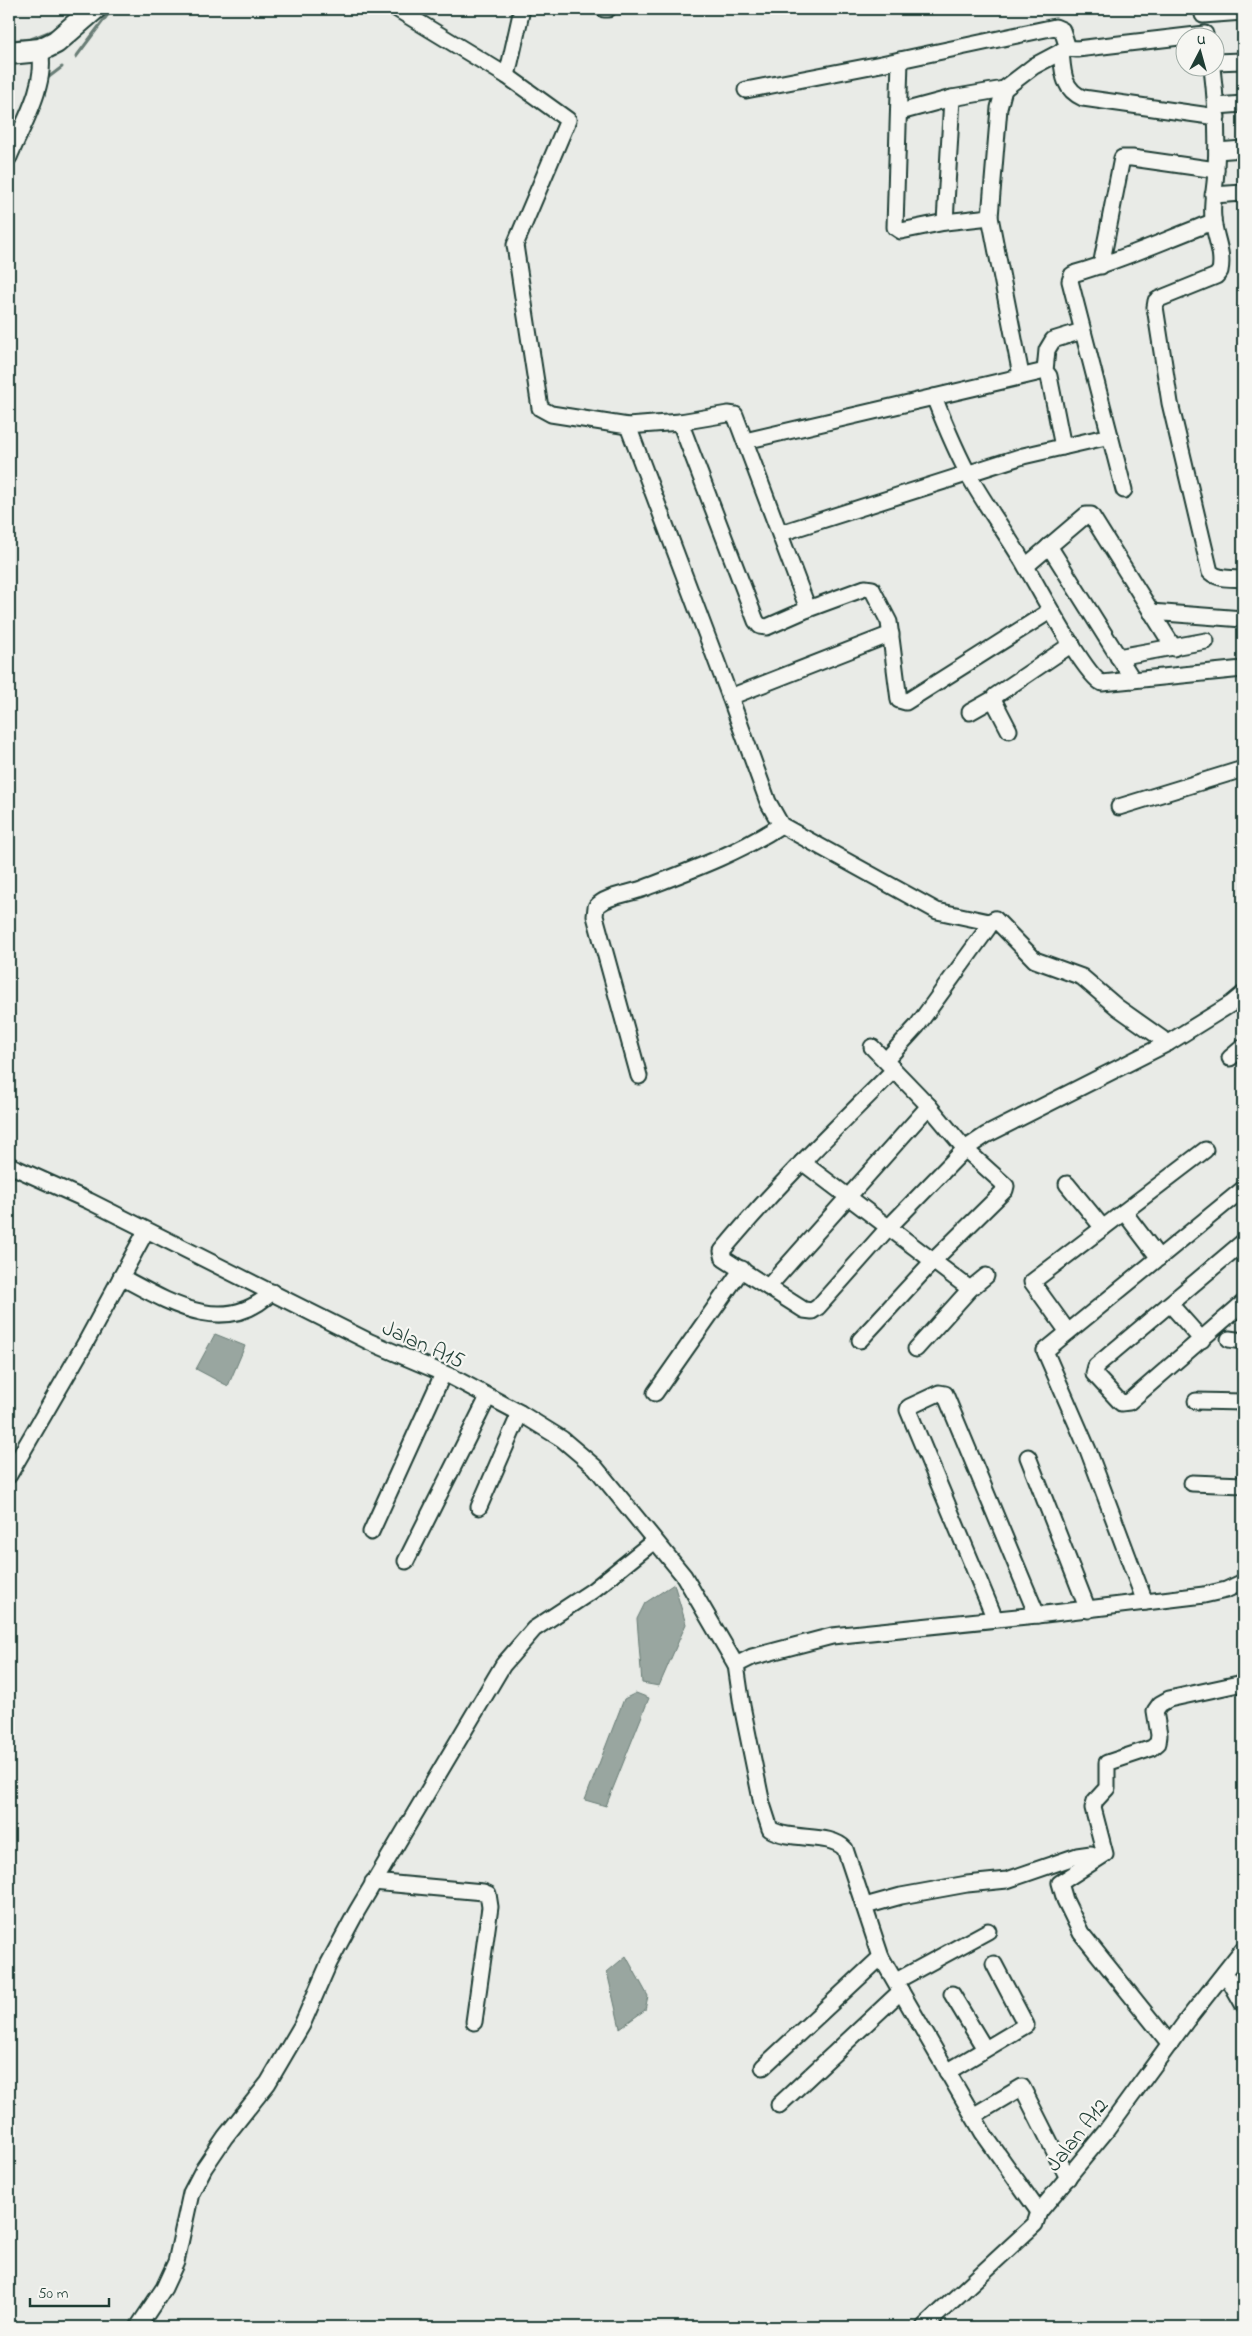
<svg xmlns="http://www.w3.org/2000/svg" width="1252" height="2336" viewBox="0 0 1252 2336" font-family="'Indie Flower',sans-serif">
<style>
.water{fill:#99a6a0;stroke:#687c75}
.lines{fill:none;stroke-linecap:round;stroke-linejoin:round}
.stream{stroke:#687c75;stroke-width:3}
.minor-casing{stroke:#1f3d34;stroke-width:19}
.highway-casing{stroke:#1f3d34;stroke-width:26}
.minor{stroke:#f6f6f2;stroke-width:15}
.highway{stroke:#f6f6f2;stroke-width:22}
.labels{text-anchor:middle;stroke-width:4.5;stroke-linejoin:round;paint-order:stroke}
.street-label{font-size:22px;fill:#1f3d34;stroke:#f6f6f2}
</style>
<rect width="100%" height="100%" fill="#e9ebe7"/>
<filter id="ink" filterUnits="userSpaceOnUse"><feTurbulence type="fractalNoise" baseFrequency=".02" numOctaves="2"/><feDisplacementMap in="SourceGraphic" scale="10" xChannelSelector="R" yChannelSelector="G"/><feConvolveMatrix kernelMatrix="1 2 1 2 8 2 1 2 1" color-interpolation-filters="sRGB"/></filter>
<g filter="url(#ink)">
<!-- water -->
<g class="water">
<path d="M215,1334L245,1346L228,1386L196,1369Z"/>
<path d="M674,1584L686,1624L659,1686L642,1683L637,1619L645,1603Z"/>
<path d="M636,1693L649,1698L606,1806L585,1800L624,1699Z"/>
<path d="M626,1956L648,1996L645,2010L620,2028L607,1972Z"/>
</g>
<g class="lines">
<!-- stream -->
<g class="stream">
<path d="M66,19L76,9"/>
<path d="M9,41L31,39L56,29"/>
<path d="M76,57L112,9"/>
<path d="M45,80L62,67"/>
</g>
<!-- minor casing -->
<g class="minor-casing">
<g id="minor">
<path d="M397,9L507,76L568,120L515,245L540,408L551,414L628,426L680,422L756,621L760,626L767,627L808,609L865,588L872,589L889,622L899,700L906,702L1050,611"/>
<path d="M604,9H608"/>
<path d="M1203,15L1243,12"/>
<path d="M1061,51C1063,71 1062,89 1083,98L1217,117"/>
<path d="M900,60L895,227L901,231L945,222L990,217"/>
<path d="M1214,62L1243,61"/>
<path d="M1212,68C1216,101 1218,134 1216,168C1216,185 1211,201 1213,218C1214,236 1224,252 1220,271L1216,276L1159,299L1156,301L1155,307L1170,403L1210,572C1219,580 1232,578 1243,579"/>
<path d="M507,76L522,9"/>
<path d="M1004,89L999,108L990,217L1021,375"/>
<path d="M746,90L881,64L1055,27L1062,30L1068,48L1077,49L1205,34"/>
<path d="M1217,106L1243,104"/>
<path d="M900,112L952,98L1004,89L1034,66L1068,48"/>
<path d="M1217,151L1243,149"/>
<path d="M9,157C22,126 48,83 40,50"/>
<path d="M1213,195L1243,193"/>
<path d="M945,222L952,98"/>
<path d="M1101,266L1122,158H1132L1216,170"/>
<path d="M1045,371L934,397C945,425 957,454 972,481C988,509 1008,536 1025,565C1038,586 1084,675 1102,683L1243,669"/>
<path d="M680,422L728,414L735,415L808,609"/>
<path d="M628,426L730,697L891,634"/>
<path d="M745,441L934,397"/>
<path d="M1063,447L1049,376L1045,371L1047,350L1053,340L1082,331"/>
<path d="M1124,490L1070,281L1072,275L1076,273C1122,260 1165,240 1210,223L1213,219"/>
<path d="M781,533L1023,456L1110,436"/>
<path d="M1049,546L1133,680"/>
<path d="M1026,566L1086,515H1091L1174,648"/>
<path d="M1151,612L1243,619"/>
<path d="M1118,657L1206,641"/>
<path d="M730,697L768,802L781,825L937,911L989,922"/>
<path d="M970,712L993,699"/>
<path d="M1009,730L994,701L995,696L1072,644"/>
<path d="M1119,807L1243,769"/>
<path d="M1230,1058L1243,1047"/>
<path d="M886,1060L917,1026L988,928L989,922L995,919L1035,960L1082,977L1117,1007L1168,1043"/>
<path d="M894,1070C835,1129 775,1187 722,1251L724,1259L804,1310L812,1311L818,1307L888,1228L965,1149L986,1135L1168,1043L1231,1004L1243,994"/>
<path d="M639,1076L595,916L596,907C605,896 628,894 642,889C689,871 739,853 781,825"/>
<path d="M802,1162L970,1289"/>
<path d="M9,1165L89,1201L370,1342L452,1377L520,1413L562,1439L595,1467L684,1576L736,1665L742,1706L762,1804L770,1829C791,1842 830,1832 845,1849L881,1957L983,2133L1039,2212"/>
<path d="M1067,1184L1103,1228"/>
<path d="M1124,1212L1159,1258"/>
<path d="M1243,1242L1096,1366L1094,1374L1121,1403L1129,1402L1243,1303"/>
<path d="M121,1277C168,1302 225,1338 272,1292"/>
<path d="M768,1287L929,1106"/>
<path d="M1170,1304L1202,1340"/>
<path d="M1068,1332L1032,1282L1205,1150"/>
<path d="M1229,1339L1243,1341"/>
<path d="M860,1340L933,1261L1005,1190L1006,1186L965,1149L929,1106L872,1047"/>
<path d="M916,1349L970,1289L986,1276"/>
<path d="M655,1393L742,1269"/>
<path d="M1196,1401L1243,1402"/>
<path d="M1028,1457L1088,1610"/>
<path d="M9,1475L86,1342L146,1231"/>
<path d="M1192,1483L1243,1485"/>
<path d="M479,1507L520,1413"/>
<path d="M371,1532L443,1374"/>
<path d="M406,1561L488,1397"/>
<path d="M1145,1602L1088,1450L1045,1351L1243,1189"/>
<path d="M995,1619L908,1410L909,1407L939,1393L945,1394L1037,1615"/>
<path d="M736,1665L752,1657L832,1636L1037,1615L1204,1595L1226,1590L1243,1582"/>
<path d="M373,1882L483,1892L488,1894L490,1907L474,2022"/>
<path d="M865,1906L901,1896L967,1884L1007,1880L1077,1856L1091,1854L1094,1856L1093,1859"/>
<path d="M1225,1972L1243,2004"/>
<path d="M896,1981L988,1931"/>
<path d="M952,1994L985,2049"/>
<path d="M1170,2044L1081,1933L1065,1900L1060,1883L1105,1854L1093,1808L1095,1801L1107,1788V1763L1152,1748L1158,1743L1159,1735L1155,1711L1160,1704L1169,1699L1243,1683"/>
<path d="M763,2067L881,1957"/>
<path d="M947,2072L1026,2025L994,1964"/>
<path d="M779,2105L901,1991"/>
<path d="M973,2116L1022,2087L1068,2178"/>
<path d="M138,2327L164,2288L176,2262L191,2193L204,2168L225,2137L268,2083L302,2025L329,1963L357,1911L503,1665L534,1629L592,1591L654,1541"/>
<path d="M924,2327L1035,2224L1039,2212L1106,2131L1187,2020L1243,1949"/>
</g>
</g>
<!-- highway casing -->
<g class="highway-casing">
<path id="highway" d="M9,53L40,50L56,42L94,9"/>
</g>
<!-- minor -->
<use href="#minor" class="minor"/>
<!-- highway -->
<use href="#highway" class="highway"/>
</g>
</g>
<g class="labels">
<!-- street labels -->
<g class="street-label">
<text transform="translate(424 1343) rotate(24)" y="8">Jalan A15</text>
<text transform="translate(1076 2134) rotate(-52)" y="8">Jalan A12</text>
</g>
</g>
<!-- margin -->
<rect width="1252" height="2336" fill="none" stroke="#f6f6f2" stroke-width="30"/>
<rect x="15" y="15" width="1222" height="2306" fill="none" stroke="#1f3d34" stroke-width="2" filter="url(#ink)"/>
<!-- north arrow -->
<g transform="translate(1200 52) rotate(6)"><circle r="24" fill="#f6f6f2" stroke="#a0aca6"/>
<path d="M0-4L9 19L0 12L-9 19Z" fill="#1f3d34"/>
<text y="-8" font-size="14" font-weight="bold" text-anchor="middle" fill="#1f3d34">U</text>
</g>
<!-- scale -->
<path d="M30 2298v8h79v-8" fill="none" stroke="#1f3d34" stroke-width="2.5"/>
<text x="38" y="2298" font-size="15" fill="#1f3d34" stroke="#f6f6f2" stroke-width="4" paint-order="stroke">50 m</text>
</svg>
